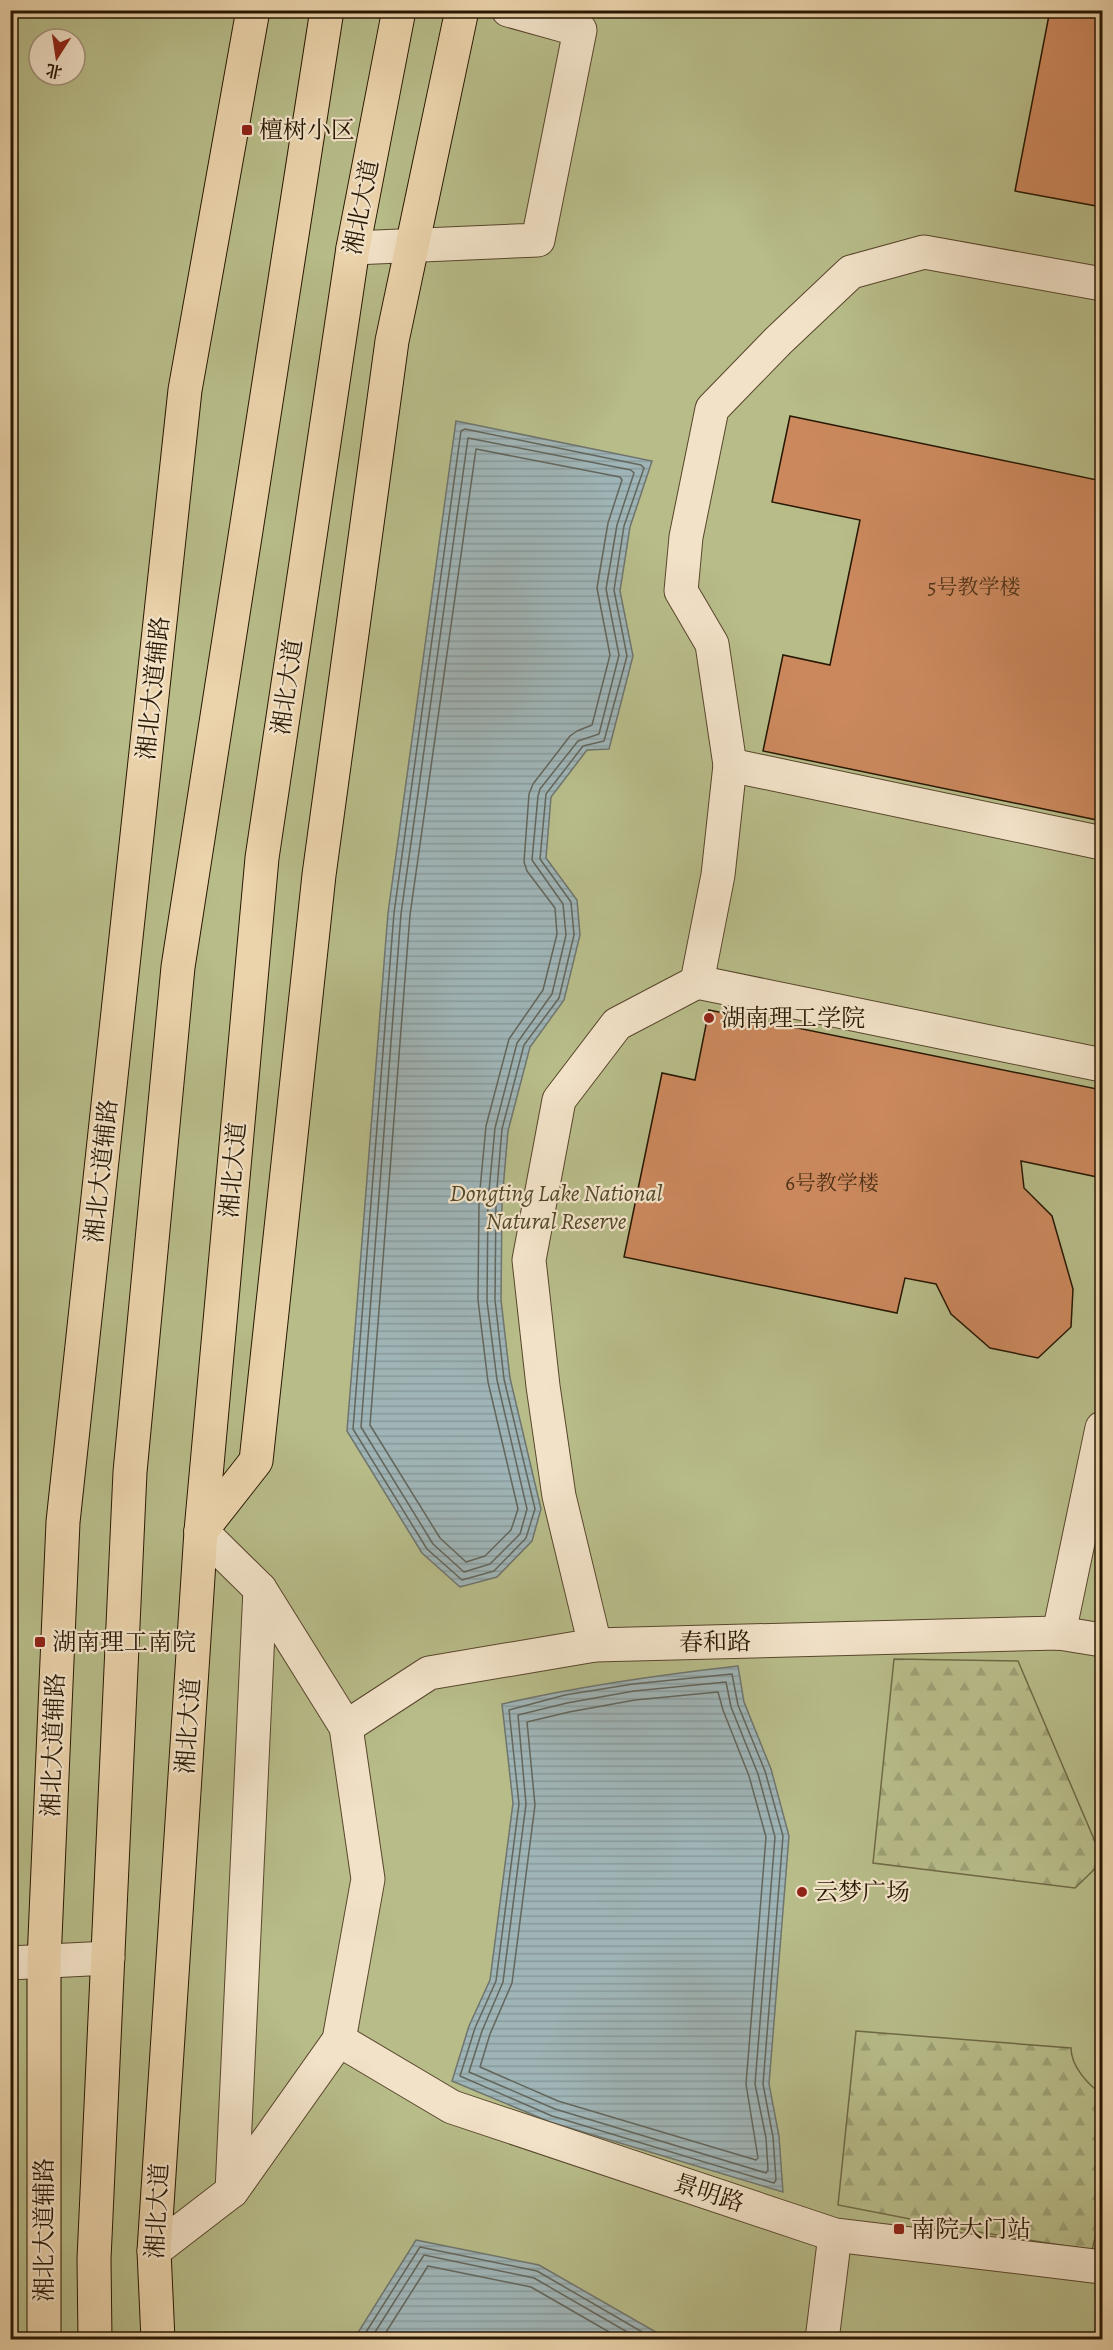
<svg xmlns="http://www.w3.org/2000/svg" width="1113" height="2350" viewBox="0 0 1113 2350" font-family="Alegreya,'Noto Serif SC',serif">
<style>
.green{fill:#b7bc89;stroke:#6f6a46;stroke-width:1.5;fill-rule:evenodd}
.forest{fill:url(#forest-firs);stroke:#6f6a46;stroke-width:1.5}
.water{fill:url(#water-rules);stroke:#6f756e;stroke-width:1.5}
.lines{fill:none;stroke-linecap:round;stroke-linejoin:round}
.shore{stroke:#63665c;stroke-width:1.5}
.building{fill:#cb885d;stroke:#271702;stroke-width:1.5}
.minor-casing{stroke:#58462c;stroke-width:35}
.major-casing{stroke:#271702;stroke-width:35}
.highway-casing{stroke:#271702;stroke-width:35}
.minor{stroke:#f2e2c8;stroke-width:33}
.major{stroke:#ebd3ab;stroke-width:33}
.highway{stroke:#ebd3ab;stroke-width:33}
.poi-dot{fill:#8f2418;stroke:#f2e2c8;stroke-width:2}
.labels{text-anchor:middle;stroke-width:4.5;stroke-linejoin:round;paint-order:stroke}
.number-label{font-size:21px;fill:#503319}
.poi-label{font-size:24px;fill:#271702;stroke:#f2e2c8;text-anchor:start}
.street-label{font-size:24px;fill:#271702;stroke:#f2e2c8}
.park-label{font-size:24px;font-style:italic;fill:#52492a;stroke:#f2e2c8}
</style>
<defs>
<pattern id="forest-firs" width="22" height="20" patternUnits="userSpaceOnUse" patternTransform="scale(1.5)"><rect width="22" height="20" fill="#b7bc89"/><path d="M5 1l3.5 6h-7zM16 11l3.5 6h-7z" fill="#9da175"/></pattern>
<pattern id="water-rules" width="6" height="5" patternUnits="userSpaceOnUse" patternTransform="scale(1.5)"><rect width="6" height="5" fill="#9fb4b6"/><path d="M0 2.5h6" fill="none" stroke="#899a9b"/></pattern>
</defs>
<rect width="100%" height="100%" fill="#ebd3ab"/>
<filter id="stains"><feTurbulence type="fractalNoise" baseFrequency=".00333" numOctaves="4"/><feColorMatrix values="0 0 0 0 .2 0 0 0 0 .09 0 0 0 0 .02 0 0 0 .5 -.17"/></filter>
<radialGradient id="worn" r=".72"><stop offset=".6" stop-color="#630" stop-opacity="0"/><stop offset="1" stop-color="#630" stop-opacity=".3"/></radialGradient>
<!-- green -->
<path class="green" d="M11,11H1102V2339L11,2340ZM39,39H75V75H39Z"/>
<!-- forest -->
<g class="forest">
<path d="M894,1659L1018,1661L1102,1858V1862L1075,1888L873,1863Z"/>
<path d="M856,2031L1071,2048C1071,2066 1088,2085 1102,2094V2209L1092,2250L972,2231L838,2205Z"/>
</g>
<!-- water -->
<g class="water">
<path d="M456,421L652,461L630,527L620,591L633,656L609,749L587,750L551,797L546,858L577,900L580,935L564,1000L530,1047L508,1131L502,1201L501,1300L510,1378L541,1509L532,1541L497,1577L460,1587L422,1553L347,1431L388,913Z"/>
<path d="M738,1666L744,1702L771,1769L789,1836L769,2084L779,2136L783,2192L550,2122L452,2081L469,2026L490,1980L513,1803L502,1704C580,1686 658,1675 738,1666Z"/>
<path d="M416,2240L539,2265L668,2339H354Z"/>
</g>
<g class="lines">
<!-- shore -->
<g class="shore">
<path d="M465,429L641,465L644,468L624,526L614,590L627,656L604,741L583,746L546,794L540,859L571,902L574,935L559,998L524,1045L502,1129L496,1200L495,1300L504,1379L535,1509L526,1538L494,1571L462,1580L427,1549L353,1429L394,913L461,431Z"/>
<path d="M468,438L631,470L634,473L617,525L606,589L619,655L599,734L578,741L540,789L538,796L532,860L563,904L566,935L552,994L517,1043L495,1128L488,1201L487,1301L497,1380L527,1509L520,1534L490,1564L464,1572L433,1544L361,1427L401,914Z"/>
<path d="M476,449L620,477L622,480L608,523L597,588L610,655L592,725L577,731L570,736L533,784L529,794L524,862L527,871L555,908L557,934L543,990L509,1039L486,1126L479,1200L478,1300L488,1382L518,1509L511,1530L485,1556L466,1562L440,1538L370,1425L410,915Z"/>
<path d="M732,1674L738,1705L765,1771L783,1836L763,2084L773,2137L776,2180L774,2183L552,2116L460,2076L475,2028L496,1981L519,1804L509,1710L565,1695L633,1684Z"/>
<path d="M726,1682L731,1707L758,1774L775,1837L755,2084L766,2138L768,2170L766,2173L555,2109L469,2072L482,2031L503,1982L526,1804L518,1715L567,1703L634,1691Z"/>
<path d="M718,1692L723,1710L749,1776L766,1837L746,2084L758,2158L756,2160L558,2101L480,2067L490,2034L512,1983L535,1805L527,1722L569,1712L635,1700Z"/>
<path d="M361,2340L420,2247L537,2271L656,2340"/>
<path d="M370,2340L424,2255L534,2278L641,2340"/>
<path d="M381,2340L428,2266L531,2287L623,2340"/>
</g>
</g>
<!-- building -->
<g class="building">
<path d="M1050,10H1102V207L1015,191Z"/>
<path d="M790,416L1102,481V821L763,751L783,655L830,665L860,520L772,502Z"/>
<path d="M709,1010L1102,1090V1178L1021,1161L1024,1188L1052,1216L1073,1289L1071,1327L1038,1358L990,1348L951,1314L936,1284L905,1278L897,1313L624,1257L662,1073L695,1080Z"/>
</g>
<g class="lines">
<!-- minor casing -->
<g class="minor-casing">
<g id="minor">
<path d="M353,248L538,240L580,30L508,10"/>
<path d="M730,765L1102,843"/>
<path d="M697,982L1102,1065"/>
<path d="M1059,1633L1102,1428"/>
<path d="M595,1645L559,1496L543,1386L529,1260L559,1100L617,1024L697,982L718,875L730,765L712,644L681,591L686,537L712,409L778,341L851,272L924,252L1102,284"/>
<path d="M346,1727L429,1673L595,1645L1059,1633L1102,1640"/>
<path d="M10,1963L108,1958"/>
<path d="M339,2040L452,2107L835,2235L1102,2267"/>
<path d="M232,2191L260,1589"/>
<path d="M154,2251L232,2191L339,2040L368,1879L346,1727L260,1589L201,1531"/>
<path d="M822,2340L835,2235"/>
</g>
</g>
<!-- major casing -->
<g class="major-casing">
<g id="major">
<path d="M201,1531L256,1461L319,875L392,341L462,10"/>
<path d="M44,2340V1961L63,1522L185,390L253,10"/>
</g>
</g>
<!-- highway casing -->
<g class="highway-casing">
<g id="highway">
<path d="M95,2340L94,2259L130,1472L178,967L327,10"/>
<path d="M158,2340L154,2251L201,1531L262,858L353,248L399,10"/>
</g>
</g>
<!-- minor -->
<use href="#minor" class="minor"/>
<!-- major -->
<use href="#major" class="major"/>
<!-- highway -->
<use href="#highway" class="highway"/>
</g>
<!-- markers -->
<g class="poi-dot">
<rect x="241" y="124" width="12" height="12" rx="3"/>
<circle cx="709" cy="1018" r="6"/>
<rect x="34" y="1636" width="12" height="12" rx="3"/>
<circle cx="802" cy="1892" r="6"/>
<rect x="893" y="2223" width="12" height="12" rx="3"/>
</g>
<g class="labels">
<!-- number labels -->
<g class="number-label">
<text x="974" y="594">5号教学楼</text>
<text x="832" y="1190">6号教学楼</text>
</g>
<!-- poi labels -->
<g class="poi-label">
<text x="259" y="138">檀树小区</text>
<text x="721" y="1026">湖南理工学院</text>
<text x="52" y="1650">湖南理工南院</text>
<text x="814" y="1900">云梦广场</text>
<text x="911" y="2237">南院大门站</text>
</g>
<!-- street labels -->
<g class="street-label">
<text transform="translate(361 207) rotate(-79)" y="8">湘北大道</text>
<text transform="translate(287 687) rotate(-82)" y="8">湘北大道</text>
<text transform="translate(153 688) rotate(-84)" y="8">湘北大道辅路</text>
<text transform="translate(233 1170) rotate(-85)" y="8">湘北大道</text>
<text transform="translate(101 1171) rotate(-84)" y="8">湘北大道辅路</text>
<text transform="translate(715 1642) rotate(-1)" y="8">春和路</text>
<text transform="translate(188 1726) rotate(-86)" y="8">湘北大道</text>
<text transform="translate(53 1745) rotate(-88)" y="8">湘北大道辅路</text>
<text transform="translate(709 2193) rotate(18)" y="8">景明路</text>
<text transform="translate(157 2211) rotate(-87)" y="8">湘北大道</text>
<text transform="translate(44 2230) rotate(-90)" y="8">湘北大道辅路</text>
</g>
<!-- park labels -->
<g class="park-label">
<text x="556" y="1201">Dongting Lake National<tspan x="556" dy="28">Natural Reserve</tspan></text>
</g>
</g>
<!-- margin -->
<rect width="1113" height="2350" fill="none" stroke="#ebd3ab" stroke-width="36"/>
<rect x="12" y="12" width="1089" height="2326" fill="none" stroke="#271702" stroke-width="3"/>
<rect x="18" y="18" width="1077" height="2314" fill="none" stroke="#271702" stroke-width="1.5"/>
<!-- north arrow -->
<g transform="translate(57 57) rotate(192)"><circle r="28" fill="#f2e2c8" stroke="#a19179" stroke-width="1.5"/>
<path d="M0-4.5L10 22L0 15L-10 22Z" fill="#8f2418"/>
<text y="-9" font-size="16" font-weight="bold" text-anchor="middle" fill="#271702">北</text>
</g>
<rect width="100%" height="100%" filter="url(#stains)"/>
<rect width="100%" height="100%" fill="url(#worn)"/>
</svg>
